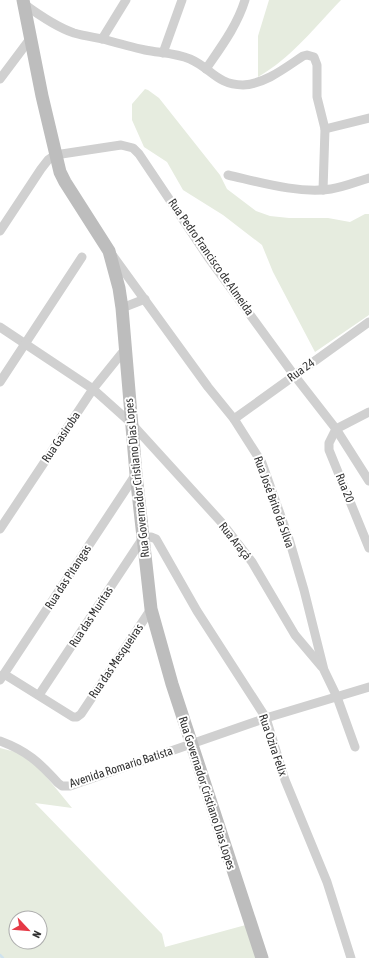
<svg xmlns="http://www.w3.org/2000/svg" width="369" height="958" viewBox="0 0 369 958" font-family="'Asap Condensed',sans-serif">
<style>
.green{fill:#e6ecdf;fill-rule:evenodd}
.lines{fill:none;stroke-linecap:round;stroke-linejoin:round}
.stream{stroke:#cfe2ee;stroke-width:2.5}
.street{stroke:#d0d0d0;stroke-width:9}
.secondary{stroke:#bdbdbd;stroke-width:13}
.labels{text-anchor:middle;stroke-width:4;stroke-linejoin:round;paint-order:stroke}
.street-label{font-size:12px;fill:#333;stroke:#fff}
</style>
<rect width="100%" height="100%" fill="#fff"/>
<!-- green -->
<g class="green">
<path d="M269,0H341C315,27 291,58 258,77V36Z"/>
<path d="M145,89L148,90L159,98L220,175L227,189L256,211L270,216L289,218H328L350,222L365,214H369V315L315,352L273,272L262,245L223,215L183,190L167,162L144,147L132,120V104Z"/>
<path d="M0,748L27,755L40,769L72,808L35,803L162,934L165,947L253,923L264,958H0ZM16,918H40V942H16Z"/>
</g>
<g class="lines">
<!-- stream -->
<path class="stream" d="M0,955L3,958"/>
<!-- street -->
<g class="street">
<path d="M24,4C39,15 56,27 74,33C84,36 93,37 103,39C117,43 131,47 145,50C160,53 175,53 190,59C211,68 217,85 243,85C265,84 285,68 303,56L307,55L314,57L317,65V97L325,129L323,190"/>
<path d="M102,39L126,0"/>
<path d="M163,53L182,0"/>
<path d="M206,69C221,47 237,26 245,0"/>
<path d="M0,79L30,39"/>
<path d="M325,129L369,118"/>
<path d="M228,175C259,182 299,194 331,189C344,187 356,182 369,178"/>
<path d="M0,231L41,169L48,160L55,155L121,145L133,148L139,154L208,257L294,375L336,429L369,481"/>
<path d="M113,256L208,387L234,419L262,463L289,539L304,590L324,670L337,697L355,747"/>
<path d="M122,308L145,299"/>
<path d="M0,327L93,389L131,423L222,523L252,562L295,635L322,667"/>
<path d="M0,382L82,257"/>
<path d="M234,419L369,322"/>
<path d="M336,429L329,443V450L369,548"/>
<path d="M336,429L369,412"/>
<path d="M0,529L93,389L126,348"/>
<path d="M4,674L73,717H77L81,714L151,609"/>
<path d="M0,680L136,474"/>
<path d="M39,695L143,538L151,537L156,539L197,611L266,718L285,780L327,882L351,958"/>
<path d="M0,741C27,751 39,762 58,783L62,786H70L266,718L369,687"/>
</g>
<!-- secondary -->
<path class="secondary" d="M23,0L42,96L60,172L65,182L109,251L119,288L122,308L136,474L151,609L172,684L262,958"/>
</g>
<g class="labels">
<!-- street labels -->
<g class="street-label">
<text transform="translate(211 257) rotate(55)" y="4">Rua Pedro Francisco de Almeida</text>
<text transform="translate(301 370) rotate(-36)" y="4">Rua 24</text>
<text transform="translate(61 437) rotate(-56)" y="4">Rua Gasiroba</text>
<text transform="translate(137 478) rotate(-96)" y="4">Rua Governador Cristiano Dias Lopes</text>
<text transform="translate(345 488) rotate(68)" y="4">Rua 20</text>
<text transform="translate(274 502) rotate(70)" y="4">Rua José Brito da Silva</text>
<text transform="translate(235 541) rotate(52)" y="4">Rua Araçá</text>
<text transform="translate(68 577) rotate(-57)" y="4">Rua das Pitangas</text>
<text transform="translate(91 617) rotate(-57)" y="4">Rua das Muritas</text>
<text transform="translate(116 661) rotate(-56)" y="4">Rua das Mesqueiras</text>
<text transform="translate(273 745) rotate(71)" y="4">Rua Ozira Felix</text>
<text transform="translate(121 767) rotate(-18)" y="4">Avenida Romario Batista</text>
<text transform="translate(207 793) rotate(72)" y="4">Rua Governador Cristiano Dias Lopes</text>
</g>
</g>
<!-- north arrow -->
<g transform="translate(28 930) rotate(116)"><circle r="19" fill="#ffffff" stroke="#adadad"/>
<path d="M0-3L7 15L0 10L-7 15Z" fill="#e63946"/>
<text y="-6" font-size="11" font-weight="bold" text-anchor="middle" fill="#333333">N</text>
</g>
</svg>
